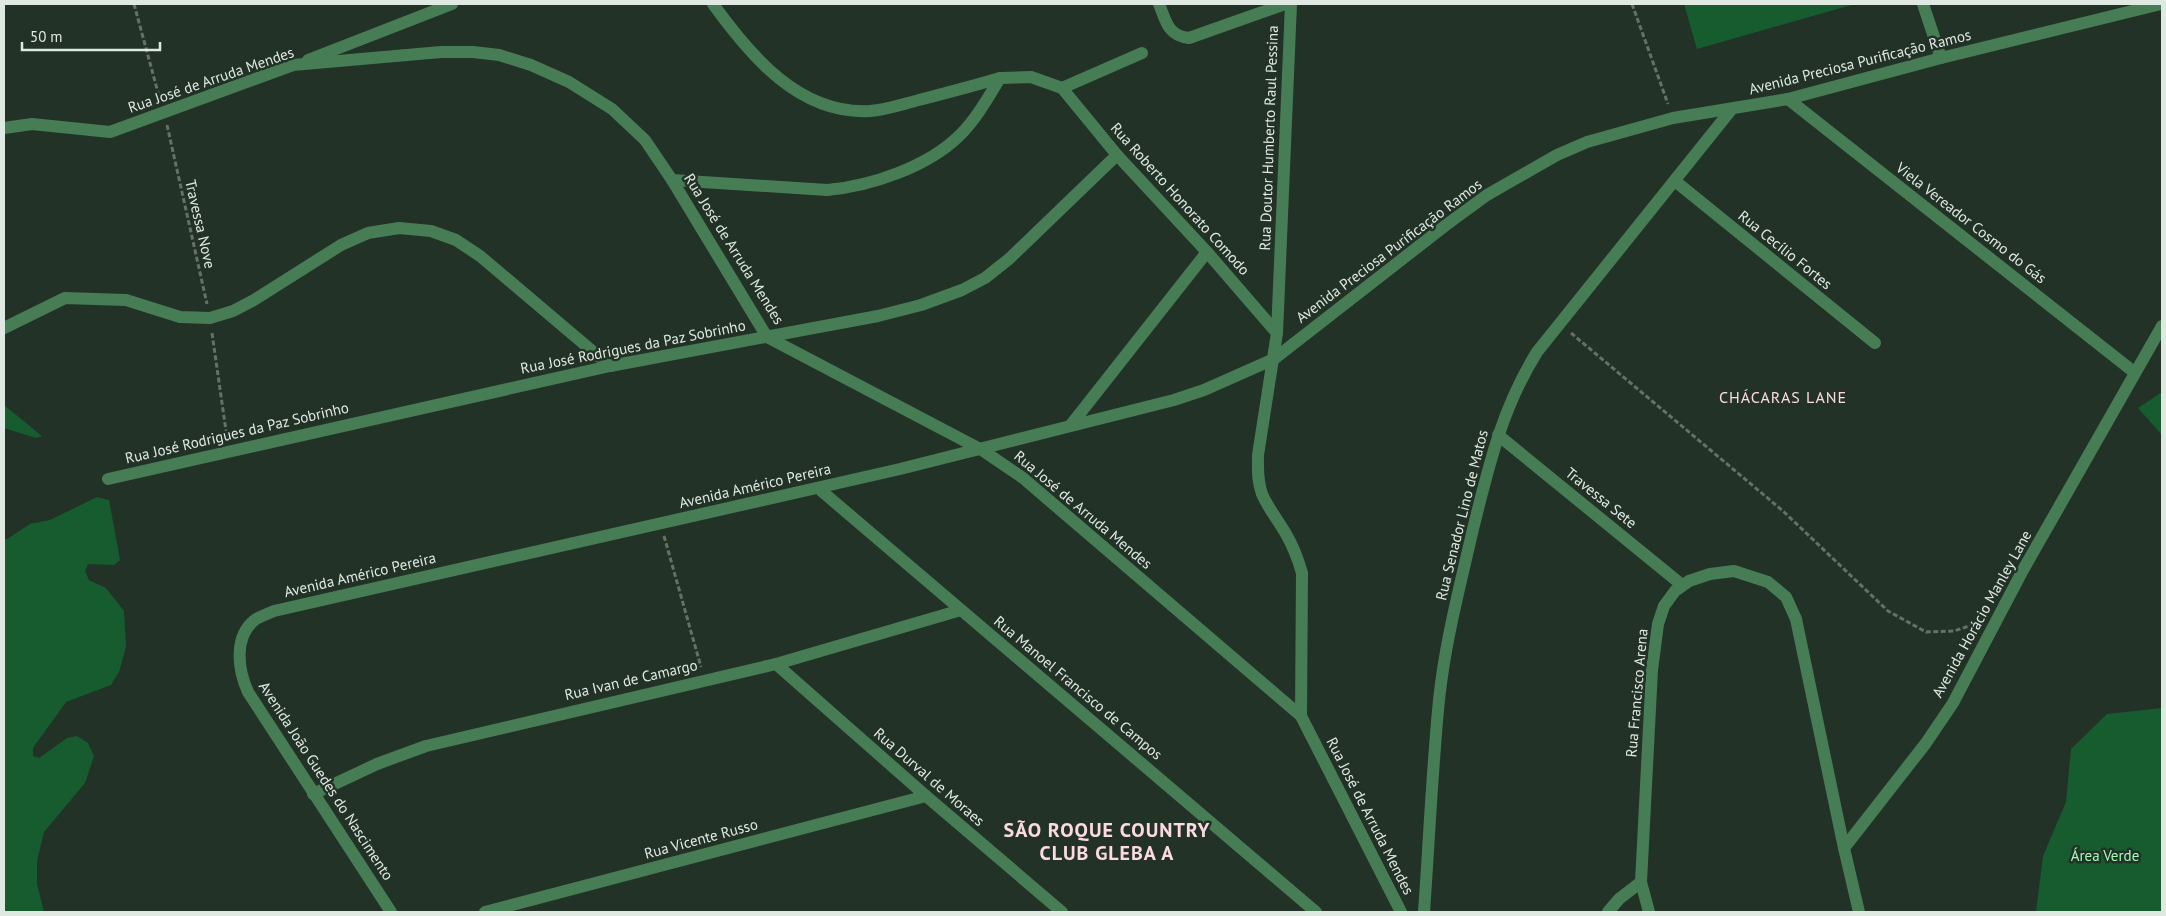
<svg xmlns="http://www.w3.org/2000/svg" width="2166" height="916" viewBox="0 0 2166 916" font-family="'PT Sans',sans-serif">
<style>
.green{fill:#165c2f}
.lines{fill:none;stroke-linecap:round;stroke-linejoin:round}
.path{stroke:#647167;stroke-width:3;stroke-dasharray:5 2.5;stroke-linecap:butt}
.minor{stroke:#477d55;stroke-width:12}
.labels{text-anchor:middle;stroke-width:5;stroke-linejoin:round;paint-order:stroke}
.street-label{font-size:15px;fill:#e0e9e1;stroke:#223226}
.park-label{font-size:15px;fill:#a2fbb7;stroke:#223226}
.neighbourhood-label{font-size:16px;letter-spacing:1px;fill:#fddae3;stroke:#223226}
.district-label{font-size:20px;font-weight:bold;letter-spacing:1px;fill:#fddae3;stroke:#223226}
</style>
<rect width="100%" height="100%" fill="#223226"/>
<!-- green -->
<g class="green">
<path d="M1684,4H1855L1697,49Z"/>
<path d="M2162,392V435L2138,408Z"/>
<path d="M4,405L42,436L36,438L4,428Z"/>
<path d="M97,497L109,500L120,560L114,565L88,564L85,571L89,580L106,588L124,611L126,647L119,672L111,685L66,702L33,748V756L39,758L67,738L77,736L88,743L94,756L85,783L44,832L37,861V884L44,912H4V539H7L30,524L50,520Z"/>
<path d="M2162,708V912H2036L2043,856L2066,802L2071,749L2107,714Z"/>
</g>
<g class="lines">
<!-- path -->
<g class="path">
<path d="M134,4L160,100"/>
<path d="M1632,4L1668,104"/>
<path d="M167,125L207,304"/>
<path d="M212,333L227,438"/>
<path d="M1571,333L1783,511L1888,611L1926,632L1954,631L1978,623"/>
<path d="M664,536L701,667"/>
</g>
<!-- minor -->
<g class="minor">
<path d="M713,4C750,55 799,115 870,111C886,110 903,104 919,100C946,93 973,86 1000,78L1031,77L1062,88L1117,155L1207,252L1277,333L1258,455C1258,468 1257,481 1262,494C1268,508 1278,520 1286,534C1293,546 1298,559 1302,573L1301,716"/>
<path d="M1159,4C1166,21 1168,36 1189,38L1285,4"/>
<path d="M1923,4L1941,58"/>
<path d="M308,60L452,4"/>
<path d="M1062,88L1142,53"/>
<path d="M1788,99L2134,372"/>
<path d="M4,128L32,124L110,132L293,65L441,52H473L499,55L531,65L569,82L612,109L645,140L672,180L767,337L982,450L1023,478L1301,716L1401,912"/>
<path d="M672,180L827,190C871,186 928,167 960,135C976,119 988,98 1000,78"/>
<path d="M1675,181L1875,343"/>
<path d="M4,328L65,298L126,300L180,317L210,318L233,311L254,300L341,245L368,233L399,228L431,231L456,240L480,256L610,366"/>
<path d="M1277,333L1291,4"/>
<path d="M1070,426L1207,252"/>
<path d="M1498,435L1682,585"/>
<path d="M108,479L610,366L878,316L921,305L962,290L985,278L1009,259L1117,155"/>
<path d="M818,488L1316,912"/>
<path d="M776,664L926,796L1062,912"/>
<path d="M313,794L377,764L426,746L776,664L961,610"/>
<path d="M391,912L248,692C238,670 233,636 256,619C262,616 269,613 274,611L900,469L1174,400L1204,390L1274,359L1446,225L1487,195L1557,155L1587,142L1673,118L1788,99L1941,58L2161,4"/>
<path d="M485,912L926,796"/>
<path d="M1424,912C1429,842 1432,771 1439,700C1445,642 1460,586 1473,529C1489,465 1502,408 1537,352L1731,110"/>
<path d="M1608,912L1619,899L1641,882"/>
<path d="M1649,912L1641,882L1652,670L1658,624L1664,606L1675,591L1689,581L1710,574L1734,571L1768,582L1786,597L1796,619L1844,848"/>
<path d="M1859,912L1844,848L1926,743L1953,703L2023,570L2162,326"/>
</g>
</g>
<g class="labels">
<!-- street labels -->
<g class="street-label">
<text transform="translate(1860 62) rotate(-14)" y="5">Avenida Preciosa Purificação Ramos</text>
<text transform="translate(211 80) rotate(-19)" y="5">Rua José de Arruda Mendes</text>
<text transform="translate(1269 138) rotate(-88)" y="5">Rua Doutor Humberto Raul Pessina</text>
<text transform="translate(1180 199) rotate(48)" y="5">Rua Roberto Honorato Comodo</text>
<text transform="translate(1971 223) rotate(38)" y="5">Viela Vereador Cosmo do Gás</text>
<text transform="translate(200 224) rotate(77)" y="5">Travessa Nove</text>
<text transform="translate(734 249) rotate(58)" y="5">Rua José de Arruda Mendes</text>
<text transform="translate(1785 250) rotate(39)" y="5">Rua Cecílio Fortes</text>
<text transform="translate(1389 251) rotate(-37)" y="5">Avenida Preciosa Purificação Ramos</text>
<text transform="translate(633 347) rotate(-11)" y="5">Rua José Rodrigues da Paz Sobrinho</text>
<text transform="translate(237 433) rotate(-13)" y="5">Rua José Rodrigues da Paz Sobrinho</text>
<text transform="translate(755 486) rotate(-13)" y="5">Avenida Américo Pereira</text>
<text transform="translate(1601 498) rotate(39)" y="5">Travessa Sete</text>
<text transform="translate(1083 510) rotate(40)" y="5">Rua José de Arruda Mendes</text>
<text transform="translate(1462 515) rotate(-76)" y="5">Rua Senador Lino de Matos</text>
<text transform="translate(360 575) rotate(-13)" y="5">Avenida Américo Pereira</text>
<text transform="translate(1982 614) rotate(-61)" y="5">Avenida Horácio Manley Lane</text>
<text transform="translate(631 680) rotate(-13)" y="5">Rua Ivan de Camargo</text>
<text transform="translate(1078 688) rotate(40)" y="5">Rua Manoel Francisco de Campos</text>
<text transform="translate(1637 693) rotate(-85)" y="5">Rua Francisco Arena</text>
<text transform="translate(929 777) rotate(41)" y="5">Rua Durval de Moraes</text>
<text transform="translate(326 781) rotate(57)" y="5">Avenida João Guedes do Nascimento</text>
<text transform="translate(1370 816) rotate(63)" y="5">Rua José de Arruda Mendes</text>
<text transform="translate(701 839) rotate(-15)" y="5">Rua Vicente Russo</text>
</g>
<!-- park labels -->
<g class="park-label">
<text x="2105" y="861">Área Verde</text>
</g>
<!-- neighbourhood labels -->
<g class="neighbourhood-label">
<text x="1783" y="403">CHÁCARAS LANE</text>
</g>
<!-- district labels -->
<g class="district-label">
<text x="1107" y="837">SÃO ROQUE COUNTRY<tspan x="1107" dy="23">CLUB GLEBA A</tspan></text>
</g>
</g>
<!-- border -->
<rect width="2166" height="916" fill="none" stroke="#e0e9e1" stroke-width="10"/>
<!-- scale -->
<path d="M22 42v8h138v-8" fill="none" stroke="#e0e9e1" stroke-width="2.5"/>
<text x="30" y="42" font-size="15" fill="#e0e9e1" stroke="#223226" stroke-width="4" paint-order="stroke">50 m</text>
</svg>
